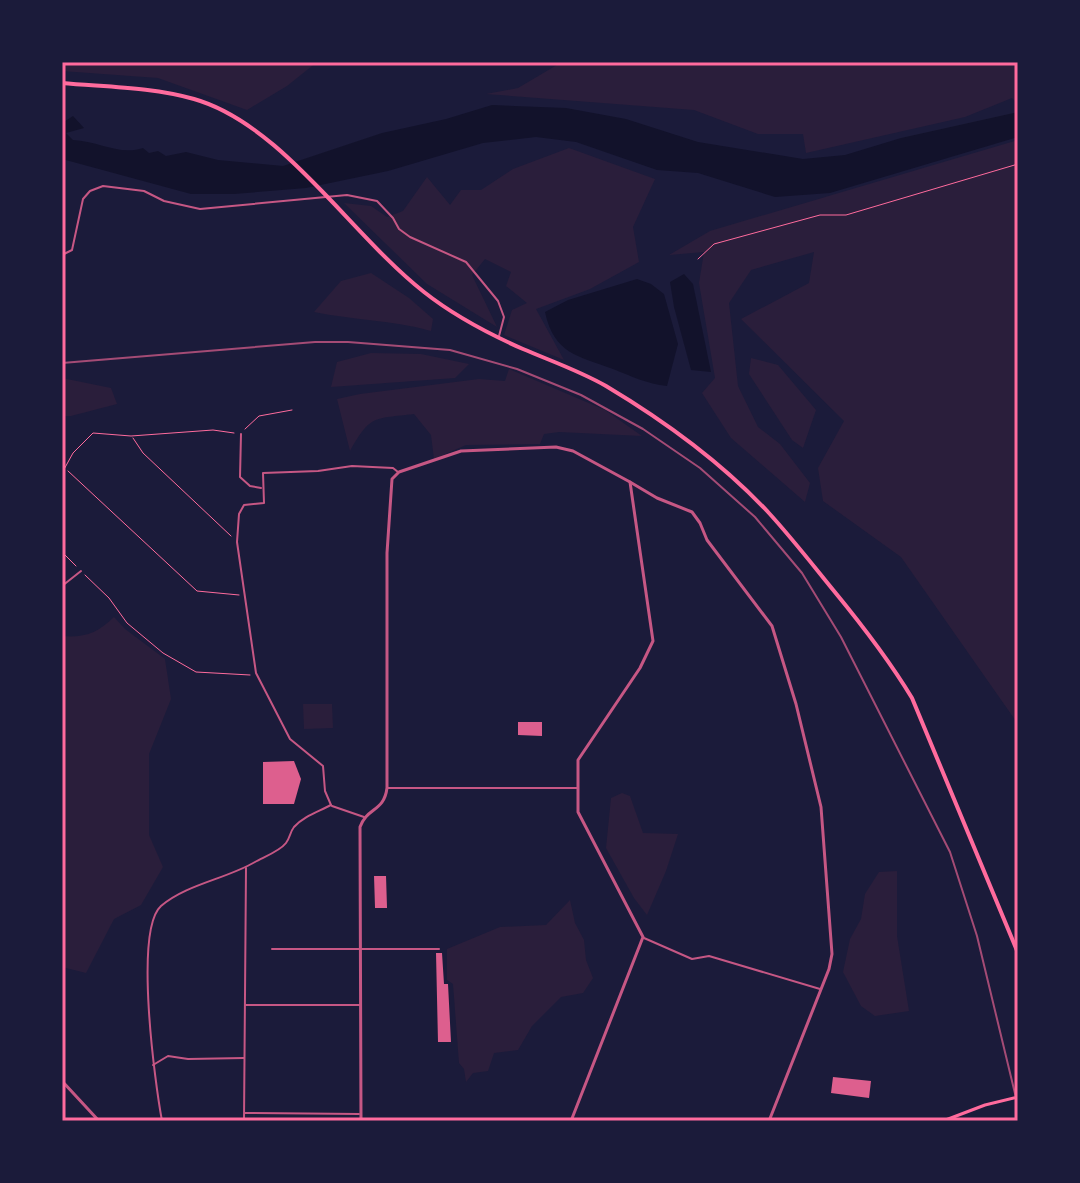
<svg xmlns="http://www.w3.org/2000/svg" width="1080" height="1183" viewBox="0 0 1080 1183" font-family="Commissioner,sans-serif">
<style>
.green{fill:#2a1e3b}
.water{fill:#12122b}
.building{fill:#dd5f8e}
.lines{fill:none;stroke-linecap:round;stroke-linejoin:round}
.path{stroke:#ff6b9d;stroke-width:1}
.pedestrian{stroke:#c65784;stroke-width:2}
.minor{stroke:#c65784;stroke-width:2}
.tertiary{stroke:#c65784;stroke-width:3}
.secondary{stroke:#ff6b9d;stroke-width:3}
.primary{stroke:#ff6b9d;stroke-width:4}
.rail{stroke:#a44b75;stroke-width:2}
.neatline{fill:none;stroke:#ff6b9d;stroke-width:3}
</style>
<rect width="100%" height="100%" fill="#1b1b3a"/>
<!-- green -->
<g class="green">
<path d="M62,62H317L287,86L247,110L158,78L62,71Z"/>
<path d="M562,62H1018V104L1012,98L965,117L806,153L803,134H758L694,110L486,94L518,88Z"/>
<path d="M1018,140V724L901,557L823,501L818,468L844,421L741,319L809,283L814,252L751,270L729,303L738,386L758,427L780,444L810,483L805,502L731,438L702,393L715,378L699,283L704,252L669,255L710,231Z"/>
<path d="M569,148L655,179L633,227L639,262L590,289L536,309L564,360L504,335L512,310L527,303L506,286L511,272L485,259L472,275L497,327L427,284L344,203L371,206L387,217L403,211L427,177L450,205L461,190H481L513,169Z"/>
<path d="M371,273L409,298L433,319L431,331C392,320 353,320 314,312L341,281Z"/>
<path d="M371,353L421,354L469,364L455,378L331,387L337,362Z"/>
<path d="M751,358L778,365L816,410L803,448L792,440L749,374Z"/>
<path d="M509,369L605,410L642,436L559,432L544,434L540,444L466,445L434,459L431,435L414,414C374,419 371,414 350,451L337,399L360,394L479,379L505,381Z"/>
<path d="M62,378L111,388L117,404L71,416H62Z"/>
<path d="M114,617L125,629L165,659L171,699L149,754V835L163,867L141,905L114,919L86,973L62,967V636C84,638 98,633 114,617Z"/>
<path d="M303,704H332L333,728L304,729Z"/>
<path d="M622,793L630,796L643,833L678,834L666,871L647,915L634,898L606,848L611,798Z"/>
<path d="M897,871V936L909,1011L875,1016L861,1006L843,972L850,939L861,919L865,894L879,872Z"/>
<path d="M570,900L575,923L584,940L586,960L593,978L583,993L561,997L532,1026L518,1050L494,1053L488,1071L473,1073L466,1082L464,1069L459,1063L453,984L447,980V949L500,927L546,925Z"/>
</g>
<!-- water -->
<g class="water">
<path d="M492,105L566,108L626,119L698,142L803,159L845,155L901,138L1018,112V137L830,193L775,197L698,173L657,170L576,142L536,137L483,143L388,171L306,188L234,194H191L62,159V123L73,116L84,128L66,133L73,140C98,141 120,156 143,148L149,153L158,151L166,156L186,152L218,160L283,166L382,133L446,119Z"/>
<path d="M684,274L693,284L711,372L691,370L674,307L670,282Z"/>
<path d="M637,279L651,284L664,294L678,344L667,386C647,384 631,376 613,369C578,356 554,354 545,312L568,300Z"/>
</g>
<!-- building -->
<g class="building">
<path d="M518,722H542V736L518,735Z"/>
<path d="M294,761L301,779L294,804H263V762Z"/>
<path d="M374,876H386L387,908H375Z"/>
<path d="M436,953H442L444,984H448L451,1042H438Z"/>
<path d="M833,1077L871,1081L869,1098L831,1093Z"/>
</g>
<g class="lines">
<!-- path -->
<g class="path">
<path d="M698,259L714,244L820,215H846L1018,164"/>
<path d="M245,429L259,416L292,410"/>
<path d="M133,438L143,453L231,536"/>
<path d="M68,471L197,591L239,595"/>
<path d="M62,473L73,453L93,433L131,436L213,430L234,433"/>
<path d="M62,552L76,566"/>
<path d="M85,575L109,598L127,623L163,653L196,672L250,675"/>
</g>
<!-- pedestrian -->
<path class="pedestrian" d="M388,788H578"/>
<!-- minor -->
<g class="minor">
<path d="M62,255L72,250L83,199L90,191L103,186L144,191L164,201L200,209L347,195L377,201L393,218L399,229L410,237L466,262L498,301L504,317L499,336"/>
<path d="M241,434L240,477L250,486L261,488"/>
<path d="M62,586L81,571"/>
<path d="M331,805L325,791L323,766L290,739L256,673L237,542L239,514L244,505L264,503L263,473L318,471L352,466L393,468L398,472"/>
<path d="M332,806L364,817"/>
<path d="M644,938L692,959L709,956L820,989"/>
<path d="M272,949H439"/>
<path d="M246,1005H360"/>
<path d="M153,1065L168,1056L188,1059L244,1058"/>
<path d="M245,1113L359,1114"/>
<path d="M162,1121C155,1083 134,930 161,906C187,884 226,879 255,862C264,857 280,851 286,843C290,838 290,832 294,827C304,816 318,812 331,805"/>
<path d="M244,1121L246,868"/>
</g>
<!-- tertiary -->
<g class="tertiary">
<path d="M630,482L657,498L692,512L700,523L707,540L772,626L796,704L821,807L832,954L829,969L769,1121"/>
<path d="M62,1081L99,1121"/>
<path d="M361,1121L360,827C367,807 384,812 387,788V553L392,479L399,472L461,451L556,447L573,451L630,482L653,641L640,668L578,760V812L643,937L571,1121"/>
</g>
<!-- secondary -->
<path class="secondary" d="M943,1121L985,1105L1018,1097"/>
<!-- primary -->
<path class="primary" d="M62,83C106,87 152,87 194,99C282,124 351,235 424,292C453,315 489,334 523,349C551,361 580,371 606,386C663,420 722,463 768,512C791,537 812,564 834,591C862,625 889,660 912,698L1018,953"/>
<!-- rail -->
<path class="rail" d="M62,363L315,342H348L450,350L517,369L581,395L643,429L700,468L755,517L802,573L841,637L950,852L977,936L1018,1106"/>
</g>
<!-- border -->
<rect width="1080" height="1183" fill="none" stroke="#1b1b3a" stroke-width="128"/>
<rect x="64" y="64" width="952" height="1055" class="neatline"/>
</svg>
